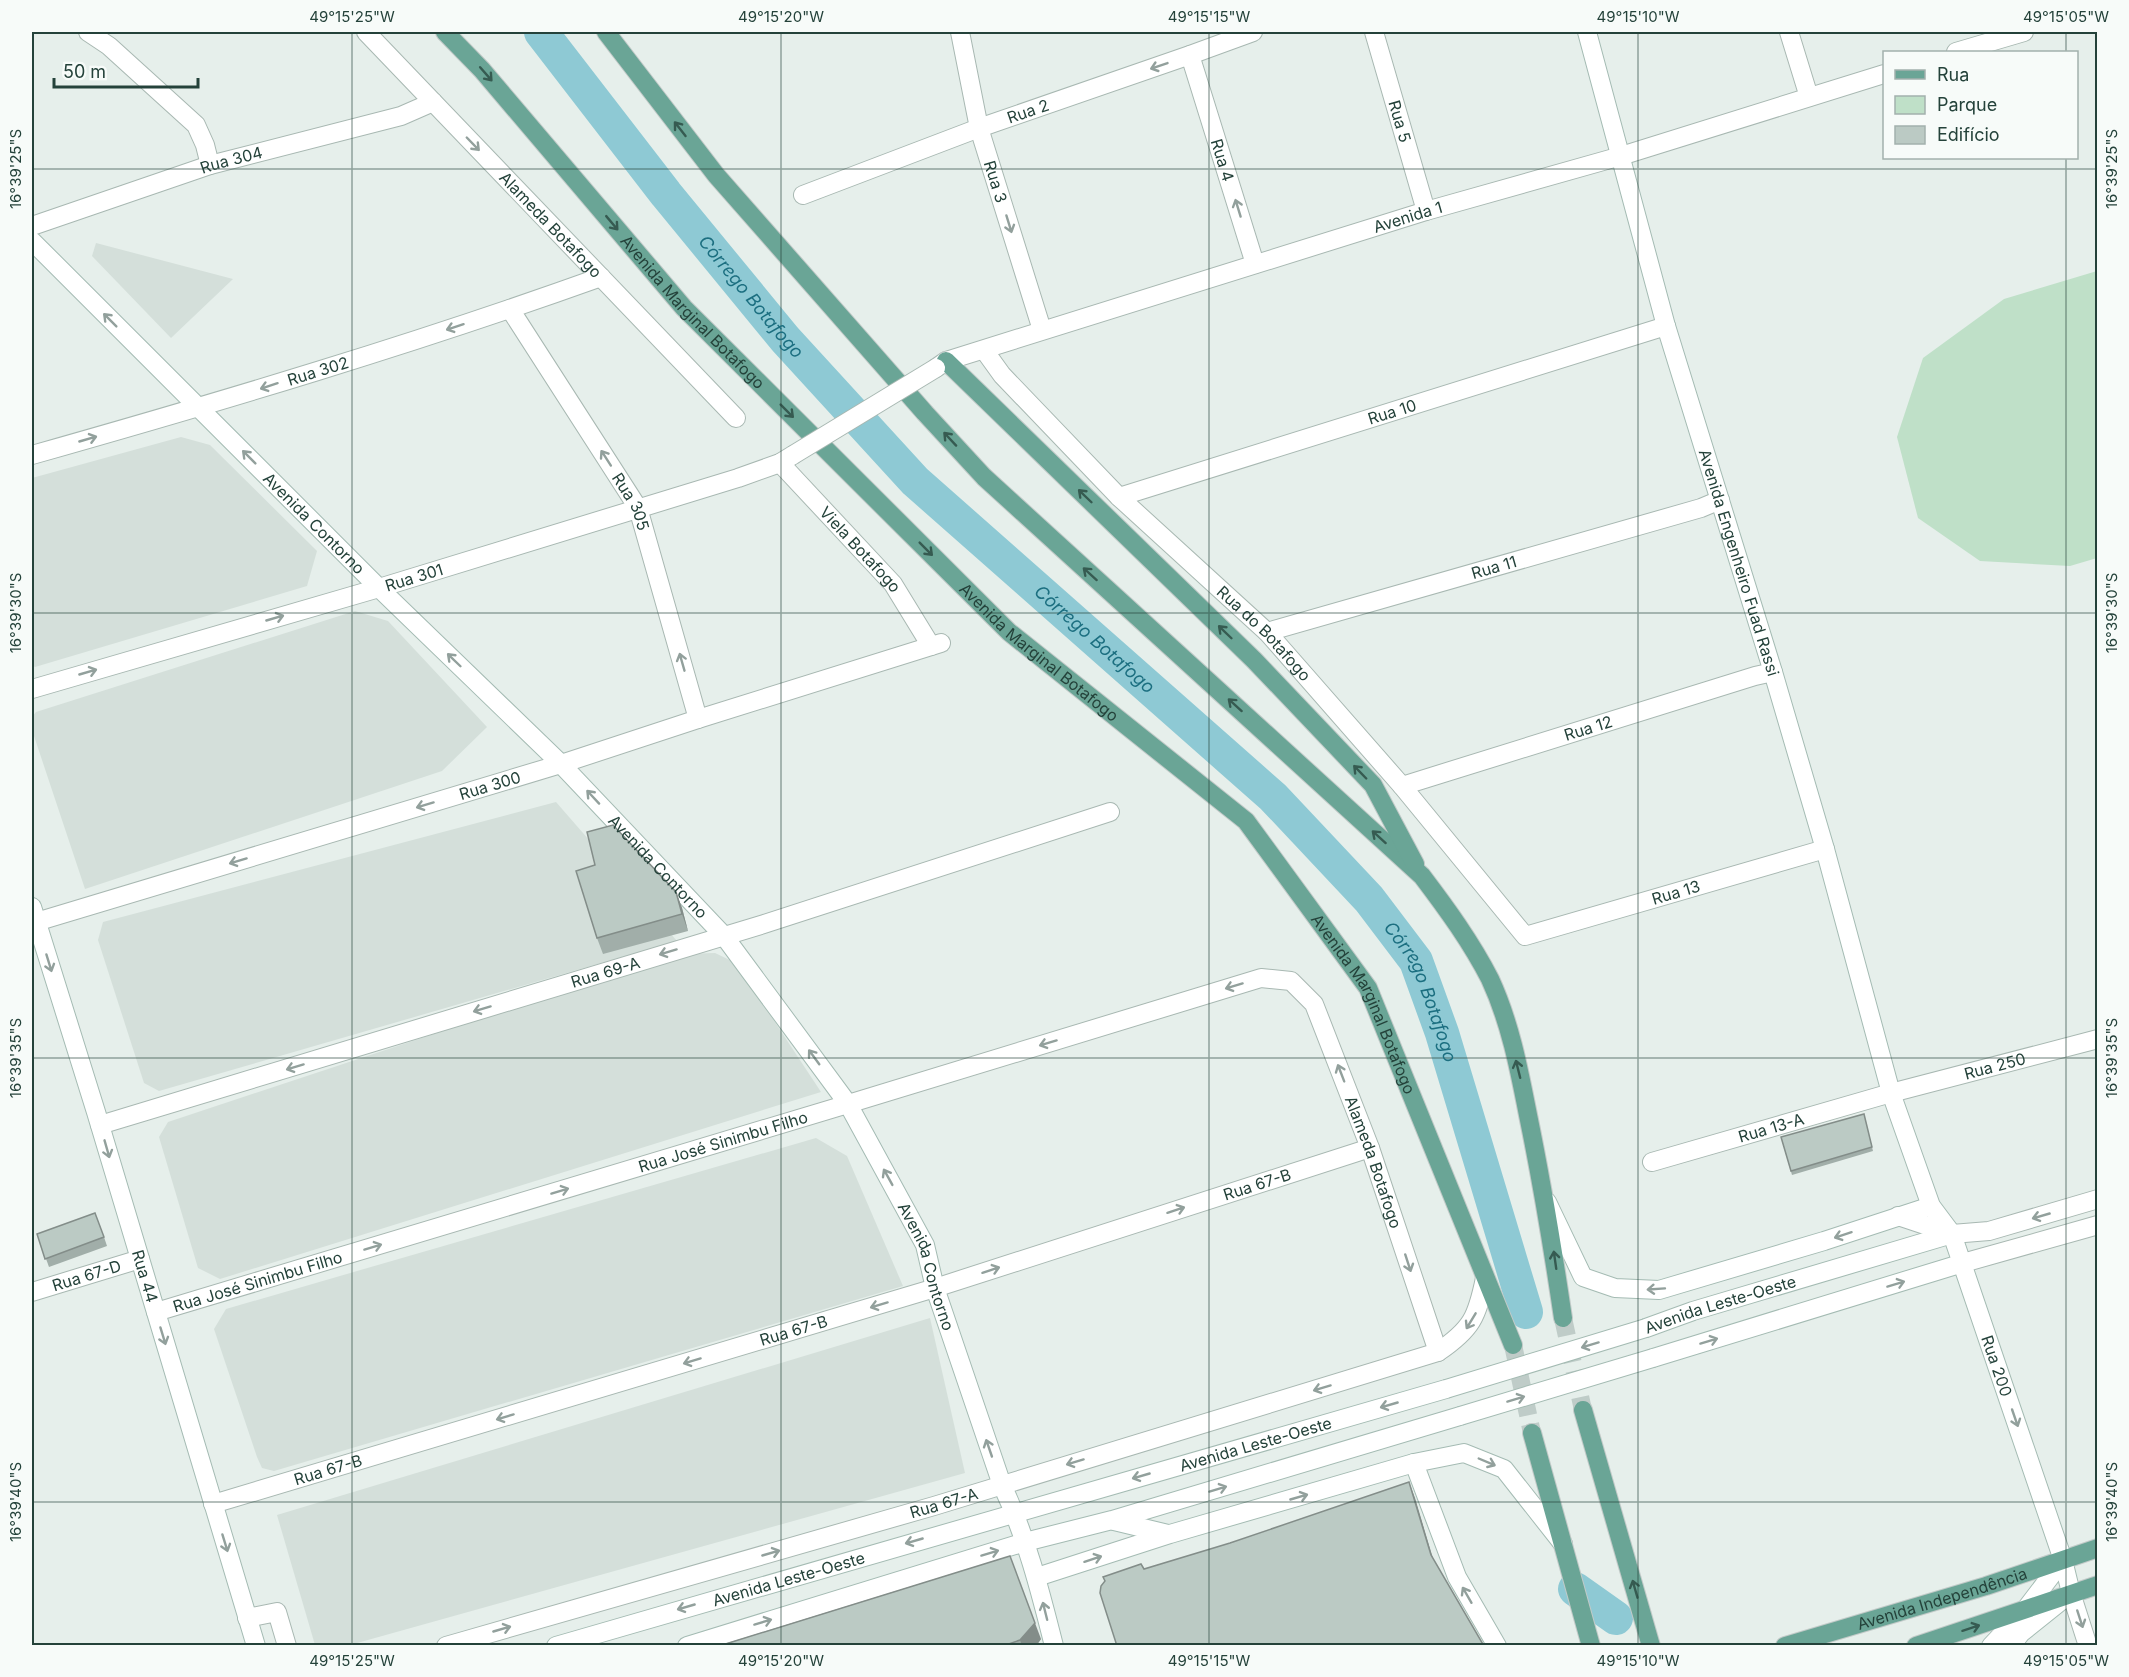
<svg xmlns="http://www.w3.org/2000/svg" width="2129" height="1677" viewBox="0 0 2129 1677" font-family="Inter,sans-serif">
<style>
.built{fill:#d4dfda}
.green{fill:#bfe0c8}
.lines{fill:none;stroke-linecap:round;stroke-linejoin:round}
.river{stroke:#8ec9d4;stroke-width:34}
.primary-tunnel{stroke:#bfccc8;stroke-width:18;stroke-dasharray:18 9;stroke-linecap:butt}
.street-casing{stroke:#a8b8b2;stroke-width:20}
.secondary-casing{stroke:#a4bbb3;stroke-width:20}
.primary-casing{stroke:#c2cac8;stroke-width:20}
.street{stroke:#fff;stroke-width:18}
.secondary{stroke:#fff;stroke-width:18}
.primary{stroke:#6aa596;stroke-width:18}
.street-bridge-casing{stroke:#a8b8b2;stroke-width:20;stroke-linecap:butt}
.secondary-bridge-casing{stroke:#a4bbb3;stroke-width:20;stroke-linecap:butt}
.street-bridge{stroke:#fff;stroke-width:18}
.secondary-bridge{stroke:#fff;stroke-width:18}
.wall{fill:#a1aea9}
.shaded-wall{fill:#838d89}
.building{fill:#bbcac4;stroke:#838d89;stroke-width:1.5}
.oneway{stroke:#92a09c}
.oneway2{stroke:#365b51}
.ticks{fill:none;stroke:#24423a;stroke-width:1.5;stroke-opacity:0.45}
.labels{text-anchor:middle;stroke-width:6;stroke-linejoin:round;paint-order:stroke}
.street-label{font-size:16px;fill:#24423a;stroke:#f7fbf9}
.water-label{font-size:18px;font-style:italic;fill:#1c6f80;stroke:#f7fbf9}
.neatline{fill:none;stroke:#24423a;stroke-width:2}
.ticks-label{font-size:15px;text-anchor:middle;fill:#24423a}
</style>
<rect width="100%" height="100%" fill="#e6efeb"/>
<!-- built -->
<g class="built">
<path d="M96,243L233,279L171,338L92,256Z"/>
<path d="M181,437L210,445L317,551L307,586L35,667L32,665V478Z"/>
<path d="M355,611L388,621L487,727L442,771L85,889L32,730V717L36,712Z"/>
<path d="M556,802L677,941L159,1091L144,1083L98,940L103,922Z"/>
<path d="M715,953L736,963L821,1092L220,1279L198,1268L159,1137L168,1122L624,971L681,954Z"/>
<path d="M816,1138L847,1156L903,1286L274,1471L262,1468L257,1457L214,1329L226,1309Z"/>
<path d="M930,1318L965,1473L350,1645H315L277,1515Z"/>
</g>
<!-- green -->
<path class="green" d="M2097,271V558L2070,566L1980,561L1918,518L1897,437L1923,358L2004,299Z"/>
<g class="lines">
<!-- river -->
<g class="river">
<path id="s1" d="M541,32L666,194L785,339L915,481L1273,797L1369,899L1416,961L1442,1033L1526,1312"/>
<path d="M1575,1589L1616,1618"/>
</g>
<!-- primary-tunnel -->
<g class="primary-tunnel">
<path d="M1563,1318L1583,1410"/>
<path d="M1513,1345L1532,1433"/>
</g>
<!-- street casing -->
<g class="street-casing">
<g id="street">
<path d="M88,32L109,46L196,125L205,145L210,165"/>
<path id="s2" d="M366,32L736,418"/>
<path id="s3" d="M960,32L979,128L1042,330"/>
<path id="s4" d="M1374,32L1426,211"/>
<path d="M1789,32L1809,97"/>
<path d="M1956,52L2024,32"/>
<path id="s5" d="M1190,55L1255,264"/>
<path id="s6" d="M803,195L979,128L1190,55L1253,32"/>
<path id="s7" d="M32,226L210,165L401,116L433,102"/>
<path id="s8" d="M510,309L638,508L698,719"/>
<path id="s9" d="M984,350L1002,375L1119,497L1267,632L1402,786L1525,936L1825,849"/>
<path id="s10" d="M936,368L946,361L1426,211L1621,156L1884,74"/>
<path id="s11" d="M32,455C223,401 414,344 601,277"/>
<path id="s12" d="M780,463L893,584L931,646"/>
<path id="s13" d="M1119,497L1666,326"/>
<path id="s14" d="M1267,632L1701,508L1720,500"/>
<path id="s15" d="M32,689L379,588L738,478L780,463L793,455"/>
<path id="s16" d="M1402,786L1755,676L1773,672"/>
<path id="s17" d="M36,922L561,764L698,719L941,643"/>
<path id="s18" d="M100,1125L764,924L1110,812"/>
<path id="s19" d="M1652,1162L1891,1093L2098,1039"/>
<path d="M1898,1216L1952,1234L1989,1231L2098,1199"/>
<path d="M1963,1263L2098,1225"/>
<path id="s20" d="M32,1292L140,1259"/>
<path id="s21" d="M156,1312L848,1104L1261,978L1291,981L1314,1004L1370,1148L1438,1352"/>
<path id="s22" d="M213,1504L935,1288L1370,1148"/>
<path d="M2071,1593L2088,1646"/>
<path d="M247,1618L277,1612L287,1646"/>
<path id="s23" d="M446,1646L934,1506L1438,1352C1472,1329 1477,1317 1485,1278"/>
</g>
</g>
<!-- secondary casing -->
<g class="secondary-casing">
<g id="secondary">
<path id="s24" d="M1587,32L1666,326L1773,672L1825,849L1891,1093L1931,1206L1952,1234L2063,1560L2071,1593L2021,1633L2011,1646"/>
<path id="s25" d="M32,241L379,588L561,764L724,936L848,1104L925,1245L935,1288L1002,1485C1026,1536 1040,1590 1054,1646"/>
<path id="s26" d="M32,907L96,1112L256,1646"/>
<path d="M1547,1202L1583,1277L1615,1288L1659,1290L1824,1241L1931,1206"/>
<path id="s27" d="M1646,1328L1693,1311L1952,1234"/>
<path d="M1653,1358L1963,1263"/>
<path d="M1414,1463L1457,1577L1497,1646"/>
<path d="M1114,1521L1168,1534"/>
<path d="M1037,1577L1170,1534L1414,1463L1464,1453L1504,1469L1563,1544"/>
<path id="s28" d="M556,1646L1446,1389"/>
<path d="M687,1646L1025,1542L1112,1520L1460,1416"/>
<path d="M1991,1646L2025,1610L2063,1560"/>
</g>
</g>
<!-- primary casing -->
<g class="primary-casing">
<g id="primary">
<path id="s29" d="M445,32L482,70L684,308L1009,632L1246,821L1368,988L1513,1345"/>
<path d="M606,32L716,175L925,413L984,477L1422,876C1447,909 1471,942 1490,979C1510,1022 1519,1069 1528,1115C1542,1183 1553,1250 1563,1318"/>
<path d="M946,361L1254,660L1373,785L1415,864"/>
<path d="M1583,1410L1651,1646"/>
<path d="M1532,1433L1591,1646"/>
<path id="s30" d="M1785,1646L1986,1586L2098,1548"/>
<path d="M1916,1646L2098,1585"/>
</g>
</g>
<!-- street -->
<use href="#street" class="street"/>
<!-- secondary -->
<use href="#secondary" class="secondary"/>
<!-- primary -->
<use href="#primary" class="primary"/>
<!-- street-bridge casing -->
<g class="street-bridge-casing">
<path id="street-bridge" d="M793,455L936,368"/>
</g>
<!-- secondary-bridge casing -->
<g class="secondary-bridge-casing">
<g id="secondary-bridge">
<path d="M1446,1389L1646,1328"/>
<path d="M1460,1416L1653,1358"/>
</g>
</g>
<!-- street-bridge -->
<use href="#street-bridge" class="street-bridge"/>
<!-- secondary-bridge -->
<use href="#secondary-bridge" class="secondary-bridge"/>
</g>
<!-- wall -->
<g class="wall">
<path d="M676,892L682,908L688,931L603,954L597,938Z"/>
<path d="M1865,1118L1873,1151L1792,1175L1781,1137Z"/>
<path d="M37,1234L104,1237L107,1246L49,1267Z"/>
<path d="M1041,1639L1036,1646H719Z"/>
</g>
<!-- shaded-wall -->
<g class="shaded-wall">
<path d="M676,892L682,908L688,931L682,914Z"/>
<path d="M1409,1482L1415,1498L1437,1572L1431,1555Z"/>
<path d="M1035,1623L1041,1639L1036,1646H1022L1020,1640Z"/>
</g>
<!-- building -->
<g class="building">
<path d="M613,825L676,892L682,914L597,938L576,871L595,865L587,832Z"/>
<path d="M1864,1114L1872,1147L1791,1171L1781,1137Z"/>
<path d="M95,1213L104,1237L45,1259L37,1234Z"/>
<path d="M1409,1482L1431,1555L1484,1646H1117L1100,1593L1101,1586L1105,1581L1103,1577L1141,1564L1144,1569L1230,1543Z"/>
<path d="M1010,1556L1035,1623L1020,1640L1003,1646H719Z"/>
</g>
<!-- one-way arrows -->
<defs><path id="oneway-shaft" d="M-6 0H5M1.5-3L5.5 0L1.5 3" fill="none" stroke-width="1.6" stroke-linecap="round" stroke-linejoin="round" transform="scale(1.5)"/></defs>
<g class="oneway">
<use href="#oneway-shaft" transform="translate(1159 66) rotate(161)"/>
<use href="#oneway-shaft" transform="translate(473 144) rotate(46)"/>
<use href="#oneway-shaft" transform="translate(1238 208) rotate(-107)"/>
<use href="#oneway-shaft" transform="translate(1009 224) rotate(73)"/>
<use href="#oneway-shaft" transform="translate(110 320) rotate(-135)"/>
<use href="#oneway-shaft" transform="translate(455 327) rotate(162)"/>
<use href="#oneway-shaft" transform="translate(269 386) rotate(162)"/>
<use href="#oneway-shaft" transform="translate(88 439) rotate(-16)"/>
<use href="#oneway-shaft" transform="translate(249 457) rotate(-135)"/>
<use href="#oneway-shaft" transform="translate(606 458) rotate(-123)"/>
<use href="#oneway-shaft" transform="translate(275 618) rotate(-16)"/>
<use href="#oneway-shaft" transform="translate(454 660) rotate(-136)"/>
<use href="#oneway-shaft" transform="translate(682 662) rotate(-106)"/>
<use href="#oneway-shaft" transform="translate(88 672) rotate(-16)"/>
<use href="#oneway-shaft" transform="translate(593 797) rotate(-133)"/>
<use href="#oneway-shaft" transform="translate(425 805) rotate(163)"/>
<use href="#oneway-shaft" transform="translate(238 861) rotate(163)"/>
<use href="#oneway-shaft" transform="translate(668 952) rotate(163)"/>
<use href="#oneway-shaft" transform="translate(49 963) rotate(73)"/>
<use href="#oneway-shaft" transform="translate(1234 986) rotate(163)"/>
<use href="#oneway-shaft" transform="translate(482 1009) rotate(163)"/>
<use href="#oneway-shaft" transform="translate(1048 1043) rotate(163)"/>
<use href="#oneway-shaft" transform="translate(814 1057) rotate(-126)"/>
<use href="#oneway-shaft" transform="translate(295 1067) rotate(163)"/>
<use href="#oneway-shaft" transform="translate(1341 1073) rotate(-111)"/>
<use href="#oneway-shaft" transform="translate(107 1149) rotate(74)"/>
<use href="#oneway-shaft" transform="translate(888 1177) rotate(-119)"/>
<use href="#oneway-shaft" transform="translate(560 1191) rotate(-17)"/>
<use href="#oneway-shaft" transform="translate(1176 1210) rotate(-18)"/>
<use href="#oneway-shaft" transform="translate(2041 1216) rotate(164)"/>
<use href="#oneway-shaft" transform="translate(1843 1235) rotate(162)"/>
<use href="#oneway-shaft" transform="translate(373 1247) rotate(-17)"/>
<use href="#oneway-shaft" transform="translate(1408 1263) rotate(72)"/>
<use href="#oneway-shaft" transform="translate(991 1270) rotate(-18)"/>
<use href="#oneway-shaft" transform="translate(1896 1284) rotate(-17)"/>
<use href="#oneway-shaft" transform="translate(1656 1289) rotate(176)"/>
<use href="#oneway-shaft" transform="translate(879 1305) rotate(163)"/>
<use href="#oneway-shaft" transform="translate(1471 1321) rotate(121)"/>
<use href="#oneway-shaft" transform="translate(163 1336) rotate(73)"/>
<use href="#oneway-shaft" transform="translate(1709 1341) rotate(-17)"/>
<use href="#oneway-shaft" transform="translate(1590 1345) rotate(163)"/>
<use href="#oneway-shaft" transform="translate(692 1361) rotate(163)"/>
<use href="#oneway-shaft" transform="translate(1322 1388) rotate(163)"/>
<use href="#oneway-shaft" transform="translate(1516 1399) rotate(-17)"/>
<use href="#oneway-shaft" transform="translate(1389 1405) rotate(164)"/>
<use href="#oneway-shaft" transform="translate(505 1417) rotate(163)"/>
<use href="#oneway-shaft" transform="translate(2015 1418) rotate(71)"/>
<use href="#oneway-shaft" transform="translate(989 1448) rotate(-109)"/>
<use href="#oneway-shaft" transform="translate(1075 1462) rotate(163)"/>
<use href="#oneway-shaft" transform="translate(1487 1462) rotate(23)"/>
<use href="#oneway-shaft" transform="translate(1141 1476) rotate(164)"/>
<use href="#oneway-shaft" transform="translate(1218 1489) rotate(-17)"/>
<use href="#oneway-shaft" transform="translate(1299 1497) rotate(-16)"/>
<use href="#oneway-shaft" transform="translate(914 1541) rotate(164)"/>
<use href="#oneway-shaft" transform="translate(225 1543) rotate(73)"/>
<use href="#oneway-shaft" transform="translate(771 1553) rotate(-16)"/>
<use href="#oneway-shaft" transform="translate(990 1553) rotate(-17)"/>
<use href="#oneway-shaft" transform="translate(1093 1559) rotate(-18)"/>
<use href="#oneway-shaft" transform="translate(1467 1595) rotate(-120)"/>
<use href="#oneway-shaft" transform="translate(686 1607) rotate(164)"/>
<use href="#oneway-shaft" transform="translate(1045 1611) rotate(-104)"/>
<use href="#oneway-shaft" transform="translate(2080 1619) rotate(72)"/>
<use href="#oneway-shaft" transform="translate(763 1622) rotate(-17)"/>
<use href="#oneway-shaft" transform="translate(502 1629) rotate(-16)"/>
</g>
<g class="oneway2">
<use href="#oneway-shaft" transform="translate(486 74) rotate(49)"/>
<use href="#oneway-shaft" transform="translate(680 129) rotate(-128)"/>
<use href="#oneway-shaft" transform="translate(612 223) rotate(50)"/>
<use href="#oneway-shaft" transform="translate(787 411) rotate(45)"/>
<use href="#oneway-shaft" transform="translate(950 439) rotate(-133)"/>
<use href="#oneway-shaft" transform="translate(1085 496) rotate(-136)"/>
<use href="#oneway-shaft" transform="translate(926 549) rotate(45)"/>
<use href="#oneway-shaft" transform="translate(1090 574) rotate(-138)"/>
<use href="#oneway-shaft" transform="translate(1225 632) rotate(-136)"/>
<use href="#oneway-shaft" transform="translate(1235 705) rotate(-138)"/>
<use href="#oneway-shaft" transform="translate(1360 772) rotate(-134)"/>
<use href="#oneway-shaft" transform="translate(1379 837) rotate(-138)"/>
<use href="#oneway-shaft" transform="translate(1518 1069) rotate(-104)"/>
<use href="#oneway-shaft" transform="translate(1555 1260) rotate(-98)"/>
<use href="#oneway-shaft" transform="translate(1635 1589) rotate(-106)"/>
<use href="#oneway-shaft" transform="translate(1971 1628) rotate(-18)"/>
</g>
<!-- ticks -->
<path class="ticks" d="M352,32V1646M781,32V1646M1209,32V1646M1638,32V1646M2066,32V52M2066,158V1646M32,169H2098M32,613H2098M32,1058H2098M32,1502H2098"/>
<g class="labels">
<!-- street labels -->
<g class="street-label">
<text dy="6" stroke="none"><textPath href="#s6" startOffset="240">Rua 2</textPath></text>
<text dy="6" stroke="none"><textPath href="#s4" startOffset="93">Rua 5</textPath></text>
<text dy="6" stroke="none"><textPath href="#s5" startOffset="110">Rua 4</textPath></text>
<text dy="6" stroke="none"><textPath href="#s7" startOffset="210">Rua 304</textPath></text>
<text dy="6" stroke="none"><textPath href="#s3" startOffset="154">Rua 3</textPath></text>
<text dy="6" stroke="none"><textPath href="#s10" startOffset="496">Avenida 1</textPath></text>
<text dy="6" stroke="none"><textPath href="#s2" startOffset="267">Alameda Botafogo</textPath></text>
<text dy="6" stroke="none"><textPath href="#s29" startOffset="374">Avenida Marginal Botafogo</textPath></text>
<text dy="6" stroke="none"><textPath href="#s11" startOffset="298">Rua 302</textPath></text>
<text dy="6" stroke="none"><textPath href="#s13" startOffset="286">Rua 10</textPath></text>
<text dy="6" stroke="none"><textPath href="#s8" startOffset="228">Rua 305</textPath></text>
<text dy="6" stroke="none"><textPath href="#s25" startOffset="399">Avenida Contorno</textPath></text>
<text dy="6" stroke="none"><textPath href="#s12" startOffset="118">Viela Botafogo</textPath></text>
<text dy="6" stroke="none"><textPath href="#s24" startOffset="552">Avenida Engenheiro Fuad Rassi</textPath></text>
<text dy="6" stroke="none"><textPath href="#s14" startOffset="236">Rua 11</textPath></text>
<text dy="6" stroke="none"><textPath href="#s15" startOffset="398">Rua 301</textPath></text>
<text dy="6" stroke="none"><textPath href="#s9" startOffset="399">Rua do Botafogo</textPath></text>
<text dy="6" stroke="none"><textPath href="#s29" startOffset="860">Avenida Marginal Botafogo</textPath></text>
<text dy="6" stroke="none"><textPath href="#s16" startOffset="195">Rua 12</textPath></text>
<text dy="6" stroke="none"><textPath href="#s17" startOffset="474">Rua 300</textPath></text>
<text dy="6" stroke="none"><textPath href="#s25" startOffset="885">Avenida Contorno</textPath></text>
<text dy="6" stroke="none"><textPath href="#s9" startOffset="956">Rua 13</textPath></text>
<text dy="6" stroke="none"><textPath href="#s18" startOffset="528">Rua 69-A</textPath></text>
<text dy="6" stroke="none"><textPath href="#s29" startOffset="1346">Avenida Marginal Botafogo</textPath></text>
<text dy="6" stroke="none"><textPath href="#s19" startOffset="356">Rua 250</textPath></text>
<text dy="6" stroke="none"><textPath href="#s19" startOffset="124">Rua 13-A</textPath></text>
<text dy="6" stroke="none"><textPath href="#s21" startOffset="592">Rua José Sinimbu Filho</textPath></text>
<text dy="6" stroke="none"><textPath href="#s21" startOffset="1386">Alameda Botafogo</textPath></text>
<text dy="6" stroke="none"><textPath href="#s22" startOffset="1092">Rua 67-B</textPath></text>
<text dy="6" stroke="none"><textPath href="#s25" startOffset="1371">Avenida Contorno</textPath></text>
<text dy="6" stroke="none"><textPath href="#s20" startOffset="57">Rua 67-D</textPath></text>
<text dy="6" stroke="none"><textPath href="#s26" startOffset="386">Rua 44</textPath></text>
<text dy="6" stroke="none"><textPath href="#s21" startOffset="106">Rua José Sinimbu Filho</textPath></text>
<text dy="6" stroke="none"><textPath href="#s27" startOffset="78">Avenida Leste-Oeste</textPath></text>
<text dy="6" stroke="none"><textPath href="#s22" startOffset="606">Rua 67-B</textPath></text>
<text dy="6" stroke="none"><textPath href="#s24" startOffset="1398">Rua 200</textPath></text>
<text dy="6" stroke="none"><textPath href="#s28" startOffset="728">Avenida Leste-Oeste</textPath></text>
<text dy="6" stroke="none"><textPath href="#s22" startOffset="120">Rua 67-B</textPath></text>
<text dy="6" stroke="none"><textPath href="#s23" startOffset="518">Rua 67-A</textPath></text>
<text dy="6" stroke="none"><textPath href="#s28" startOffset="242">Avenida Leste-Oeste</textPath></text>
<text dy="6" stroke="none"><textPath href="#s30" startOffset="164">Avenida Independência</textPath></text>
</g>
<!-- water labels -->
<g class="water-label">
<text dy="6" stroke="none"><textPath href="#s1" startOffset="338">Córrego Botafogo</textPath></text>
<text dy="6" stroke="none"><textPath href="#s1" startOffset="824">Córrego Botafogo</textPath></text>
<text dy="6" stroke="none"><textPath href="#s1" startOffset="1310">Córrego Botafogo</textPath></text>
</g>
</g>
<!-- border -->
<rect width="2129" height="1677" fill="none" stroke="#f7fbf9" stroke-width="66"/>
<!-- legend -->
<rect x="1883" y="51" width="195" height="108" fill="#f7fbf9" stroke="#a3b1ad" stroke-width="1.5"/>
<rect x="1895" y="70" width="30" height="9" fill="#6aa596" stroke="#a3b1ad" stroke-width="1.5"/>
<text x="1937" y="81" font-size="18" fill="#24423a">Rua</text>
<rect x="1895" y="96" width="30" height="18" fill="#bfe0c8" stroke="#a3b1ad" stroke-width="1.5"/>
<text x="1937" y="111" font-size="18" fill="#24423a">Parque</text>
<rect x="1895" y="126" width="30" height="18" fill="#bbcac4" stroke="#a3b1ad" stroke-width="1.5"/>
<text x="1937" y="141" font-size="18" fill="#24423a">Edifício</text>
<!-- scale -->
<path d="M54 78v9h144v-9" fill="none" stroke="#24423a" stroke-width="3"/>
<text x="63" y="78" font-size="18" fill="#24423a" stroke="#f7fbf9" stroke-width="4.5" paint-order="stroke">50 m</text>
<rect x="33" y="33" width="2063" height="1611" class="neatline"/>
<g class="ticks-label">
<text x="352" y="22">49°15'25"W</text>
<text x="781" y="22">49°15'20"W</text>
<text x="1209" y="22">49°15'15"W</text>
<text x="1638" y="22">49°15'10"W</text>
<text x="2066" y="22">49°15'05"W</text>
<text transform="translate(16 169) rotate(-90)" y="5">16°39'25"S</text>
<text transform="translate(2112 169) rotate(-90)" y="5">16°39'25"S</text>
<text transform="translate(16 613) rotate(-90)" y="5">16°39'30"S</text>
<text transform="translate(2112 613) rotate(-90)" y="5">16°39'30"S</text>
<text transform="translate(16 1058) rotate(-90)" y="5">16°39'35"S</text>
<text transform="translate(2112 1058) rotate(-90)" y="5">16°39'35"S</text>
<text transform="translate(16 1502) rotate(-90)" y="5">16°39'40"S</text>
<text transform="translate(2112 1502) rotate(-90)" y="5">16°39'40"S</text>
<text x="352" y="1666">49°15'25"W</text>
<text x="781" y="1666">49°15'20"W</text>
<text x="1209" y="1666">49°15'15"W</text>
<text x="1638" y="1666">49°15'10"W</text>
<text x="2066" y="1666">49°15'05"W</text>
</g>
</svg>
